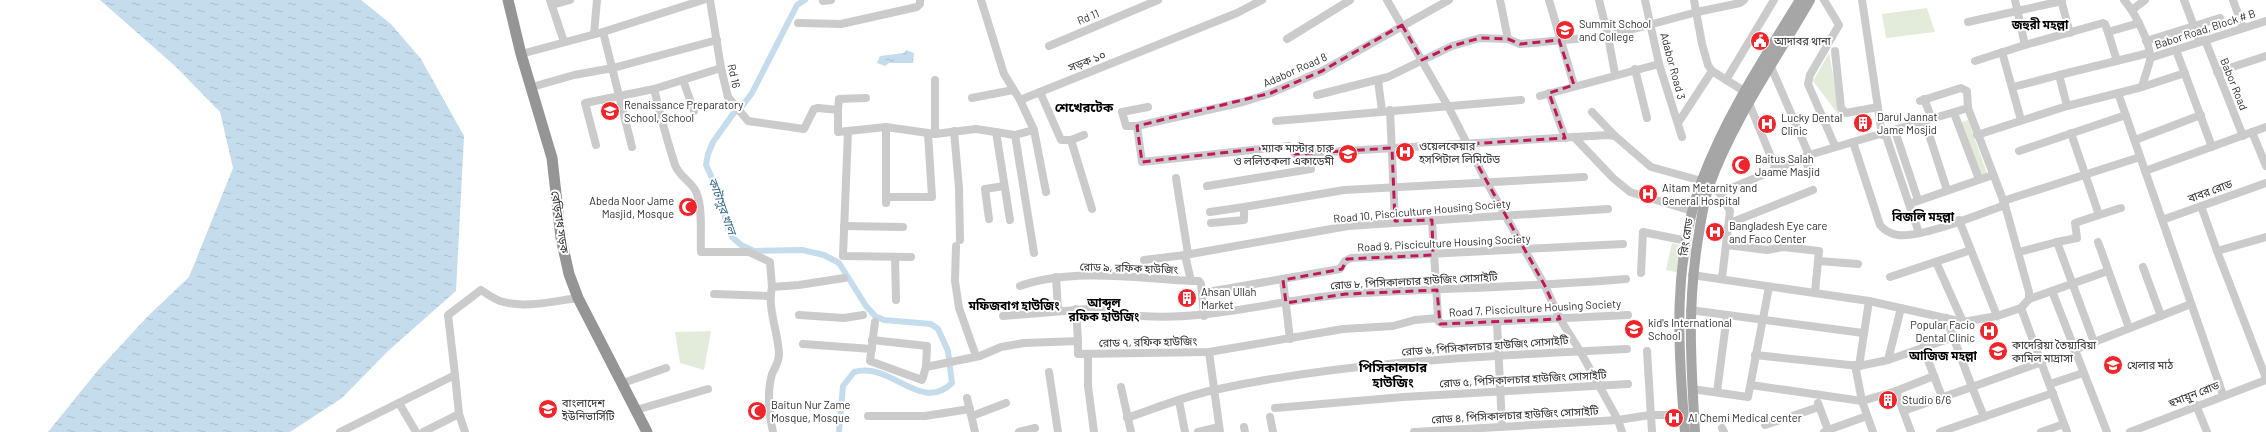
<svg xmlns="http://www.w3.org/2000/svg" width="2266" height="432" viewBox="0 0 2266 432" font-family="Barlow,'Noto Sans Bengali',sans-serif">
<style>
.green{fill:#e3ecda}
.water{fill:url(#water-ripples)}
.lines{fill:none;stroke-linecap:round;stroke-linejoin:round}
.canal{stroke:#c5dced;stroke-width:6}
.minor{stroke:#cbcbcb;stroke-width:8}
.major{stroke:#a6a6a6;stroke-width:10}
.highway{stroke:#959595;stroke-width:11}
.marked{fill:none;stroke:#c2185b;stroke-width:3;stroke-dasharray:8 5;stroke-linejoin:round}
.labels{text-anchor:middle;stroke-width:4;stroke-linejoin:round;paint-order:stroke}
.street-label{font-size:11px;fill:#2e2e2e;stroke:#fff}
.poi-label{font-size:11px;fill:#2e2e2e;stroke:#fff;text-anchor:start}
.neighbourhood-label{font-size:12px;font-weight:bold;fill:#000;stroke:#fff}
.water-label{font-size:12px;font-style:italic;fill:#366c95;stroke:#fff}
.quarter-label{font-size:13px;font-weight:bold;fill:#000;stroke:#fff}
</style>
<defs>
<pattern id="water-ripples" width="26" height="14" patternUnits="userSpaceOnUse"><rect width="26" height="14" fill="#c5dced"/><path d="M2 4q2-2 4 0t4 0M15 11q2-2 4 0t4 0" fill="none" stroke="#aabdcc"/></pattern>
</defs>
<rect width="100%" height="100%" fill="#fff"/>
<!-- green -->
<g class="green">
<path d="M1927,8L1935,32L1886,38L1882,14Z"/>
<path d="M1829,53L1841,118L1813,81Z"/>
<path d="M1968,120L1987,173L1979,176L1959,123Z"/>
<path d="M1672,243L1692,248L1685,274L1666,270Z"/>
<path d="M711,331L704,370L680,363L675,332Z"/>
</g>
<!-- water -->
<g class="water">
<path d="M100,0H361L391,24L421,59L464,136L456,291L388,351L342,398L290,432H48L99,369L148,316L189,277L233,168L220,112L175,66Z"/>
<path d="M906,50L914,53L913,63H889L885,66L877,63L880,56L904,53Z"/>
</g>
<g class="lines">
<!-- canal -->
<path class="canal" d="M805,0L797,5L752,93L743,105L733,114L713,142L708,154L706,165L719,193L727,226L732,237L741,245L754,251L802,250L824,255L839,263L866,306L875,316L884,320L931,324L938,329L948,351L952,383C920,414 892,361 854,372L843,386L839,432"/>
<!-- minor -->
<g class="minor">
<path d="M550,0L564,42"/>
<path d="M710,0L721,68L728,97L748,121L804,129L814,109L818,108L838,110V132L886,127L935,134L976,129L1015,135L1034,130L1020,100"/>
<path d="M981,0L1004,74L1020,100L1237,13L1262,0"/>
<path d="M1387,0L1449,108L1486,181L1545,286L1560,319L1580,351L1618,420L1622,432"/>
<path d="M1500,0L1508,39"/>
<path d="M1549,0L1574,85"/>
<path d="M1599,0L1608,36L1615,74"/>
<path d="M1645,0L1659,64L1682,137"/>
<path d="M1694,0L1702,44L1708,65L1712,71L1744,91L1776,169"/>
<path d="M1824,0L1839,25L1810,75L1808,84L1835,146"/>
<path d="M1862,0L1882,135"/>
<path d="M2015,0L2025,45"/>
<path d="M2061,0L2070,33"/>
<path d="M2184,0L2200,42"/>
<path d="M2233,0L2243,28"/>
<path d="M823,1L831,0"/>
<path d="M552,5L570,0"/>
<path d="M2132,10L2145,0"/>
<path d="M1968,22L2062,1"/>
<path d="M798,23L841,24L917,7L920,4V0"/>
<path d="M603,32L632,147"/>
<path d="M2108,32L2117,61"/>
<path d="M594,34L597,0"/>
<path d="M1287,39L1350,0"/>
<path d="M2205,40L2243,136"/>
<path d="M2146,41L2220,18"/>
<path d="M1049,46L1158,0"/>
<path d="M2176,50L2212,147"/>
<path d="M1835,51L1841,108L1846,113L1878,107"/>
<path d="M2002,52L2021,120"/>
<path d="M521,54L603,32L703,0"/>
<path d="M2150,58L2266,21"/>
<path d="M1975,61L2025,45L2103,23L2105,24L2108,32L2139,23"/>
<path d="M1771,67L1809,155"/>
<path d="M1635,69L1647,118"/>
<path d="M2217,72L2266,56"/>
<path d="M683,80L694,111"/>
<path d="M935,80V134"/>
<path d="M1378,80L1382,111"/>
<path d="M1726,80L1774,0"/>
<path d="M532,87L574,75L613,68L717,40"/>
<path d="M2013,87L2059,75"/>
<path d="M2142,87L2185,73"/>
<path d="M654,89C660,114 667,140 675,165C680,178 693,182 697,194C703,211 700,234 701,252H749L770,262L772,287"/>
<path d="M1040,92L1061,140H1071L1092,209"/>
<path d="M1549,93L1565,138"/>
<path d="M2118,93L2223,395"/>
<path d="M1317,95L1388,77L1452,46L1480,38L1508,39L1520,44L1608,36L1697,12L1740,3L1744,0"/>
<path d="M1540,96L1659,64"/>
<path d="M972,98L1013,90"/>
<path d="M1924,99L1932,119"/>
<path d="M1920,101L1961,88L1967,91L1968,108L2005,205L2029,292V299"/>
<path d="M2067,106L2059,75L2149,53"/>
<path d="M1148,107L1122,112L1126,126H1137L1142,162L1289,146L1295,154L1608,135L1615,136L1651,167L1702,181"/>
<path d="M838,110L839,99L866,98"/>
<path d="M1390,110L1395,221"/>
<path d="M1592,112L1615,136"/>
<path d="M1954,113L1979,179"/>
<path d="M1276,121L1521,100"/>
<path d="M1925,122L1947,190"/>
<path d="M1678,123L1712,71"/>
<path d="M1137,126L1243,102L1271,93L1322,71L1449,0"/>
<path d="M886,127V203"/>
<path d="M1034,130L1046,192"/>
<path d="M848,131L843,256L911,257"/>
<path d="M954,131L959,188L960,240"/>
<path d="M1895,131L1918,200"/>
<path d="M996,132L1010,220"/>
<path d="M2252,132L2266,166"/>
<path d="M1885,133L1909,204"/>
<path d="M2071,133L2099,215L2121,208"/>
<path d="M1015,135L1034,253"/>
<path d="M1977,135L2067,106L2142,87C2144,78 2148,69 2150,60C2152,45 2134,11 2124,0"/>
<path d="M1574,137L1613,178L1630,192L1692,211"/>
<path d="M1071,140L1084,135"/>
<path d="M2135,140L2201,115"/>
<path d="M1853,142L1880,225C1885,231 1890,234 1898,235C1922,238 1980,214 2005,205"/>
<path d="M596,145L585,103L654,89L721,68"/>
<path d="M2019,151L2126,115"/>
<path d="M1804,157L1810,172"/>
<path d="M2145,171L2266,127"/>
<path d="M1176,178L1188,254"/>
<path d="M1207,186L1311,169L1307,153"/>
<path d="M1709,187L1720,193L1730,211L1722,278"/>
<path d="M1720,193L1809,155L1968,108"/>
<path d="M886,197H932L928,134"/>
<path d="M2003,201L2140,157"/>
<path d="M2201,206L2217,251L2266,237"/>
<path d="M1210,212L1244,207"/>
<path d="M989,219L985,189L1004,186"/>
<path d="M1432,220L1438,318"/>
<path d="M1959,220L1997,316"/>
<path d="M2162,220L2266,183"/>
<path d="M1211,223L1244,220V207L1344,190L1584,177"/>
<path d="M1730,223L1813,190"/>
<path d="M844,226L903,227"/>
<path d="M1919,233L1909,204L1993,175"/>
<path d="M2057,242L2077,238L2075,223L2099,215"/>
<path d="M2098,242L2129,328"/>
<path d="M1727,245L1767,250L1783,247L1819,251L1815,292"/>
<path d="M956,246L955,281L959,308L976,356"/>
<path d="M2217,251L2266,378"/>
<path d="M2019,252L2057,242L2094,342"/>
<path d="M1185,255L1191,281H1199L1201,284L1204,316"/>
<path d="M895,257L896,300"/>
<path d="M1144,260L1185,255L1348,226L1608,209"/>
<path d="M1819,261L1858,264"/>
<path d="M1936,262L1963,322"/>
<path d="M2143,267L2161,316"/>
<path d="M1641,273L1643,232L1687,241"/>
<path d="M1692,275L1869,301L1963,322L1997,316L2021,308L2029,299"/>
<path d="M1056,277L1058,310"/>
<path d="M1890,277L1971,250"/>
<path d="M1283,280L1290,339"/>
<path d="M1020,286C1072,268 1136,278 1191,281"/>
<path d="M2052,291L2107,432"/>
<path d="M1202,293L1340,269L1345,261L1351,258L1623,244"/>
<path d="M714,294L770,296"/>
<path d="M2029,299L2108,271"/>
<path d="M2021,308L2067,432"/>
<path d="M1076,309L1078,341"/>
<path d="M1690,310L1863,333"/>
<path d="M799,315L844,318L863,315"/>
<path d="M1003,316L1101,308C1116,317 1125,315 1141,316C1212,321 1279,299 1348,294C1441,288 1533,287 1626,279"/>
<path d="M875,322L870,361L922,380L926,367L980,356L1001,347L1024,343L1078,341V354L1209,352L1343,329L1393,326L1415,320L1438,318L1439,322L1443,324L1628,315"/>
<path d="M1497,323L1502,426"/>
<path d="M872,340L927,346L926,367"/>
<path d="M803,344L872,349"/>
<path d="M1923,347L1942,397"/>
<path d="M2074,350L2191,304"/>
<path d="M1647,351L1652,432"/>
<path d="M1209,352L1220,432"/>
<path d="M1088,354V386L1094,432"/>
<path d="M1755,355L1859,366L1888,360L1901,308"/>
<path d="M1888,360L1954,337"/>
<path d="M1855,365L1862,401L1873,432"/>
<path d="M1859,366L1869,301"/>
<path d="M1049,372L1058,432"/>
<path d="M455,375L448,315L481,290C487,294 494,299 500,301C524,309 554,301 578,298"/>
<path d="M623,383L666,368"/>
<path d="M2050,384L2083,373"/>
<path d="M1751,385L1862,401L1896,391L1911,432"/>
<path d="M1121,387L1131,432"/>
<path d="M1692,389L1748,397L1769,287"/>
<path d="M1896,391L1934,376"/>
<path d="M1717,392L1727,315"/>
<path d="M967,398L975,432"/>
<path d="M1179,401L1185,432"/>
<path d="M399,403L416,432"/>
<path d="M1818,403L1828,430L1824,432"/>
<path d="M2196,405L2207,432"/>
<path d="M1275,408L1403,397L1628,384"/>
<path d="M636,410L708,389"/>
<path d="M1903,411L1972,387L1946,318"/>
<path d="M868,416H925L970,409"/>
<path d="M972,416L1006,403"/>
<path d="M1270,417L1273,432"/>
<path d="M1984,417L1972,387L2042,362"/>
<path d="M1127,418C1156,408 1185,396 1214,390C1347,361 1490,356 1627,349"/>
<path d="M1765,425L1819,407"/>
<path d="M1244,427L1245,432"/>
<path d="M1722,428L1724,432"/>
<path d="M1828,430L1867,416"/>
<path d="M340,432L455,375L459,414L465,432"/>
<path d="M423,432L459,414"/>
<path d="M773,432C769,414 767,392 772,374C775,367 779,362 779,354C778,331 767,308 772,287L799,285L844,278"/>
<path d="M1019,432L1035,428"/>
<path d="M1198,432L1219,427"/>
<path d="M1414,432L1618,420L1650,415H1684"/>
<path d="M1940,432L2053,393"/>
<path d="M2041,432L2064,424"/>
<path d="M2130,432L2266,380"/>
</g>
<!-- major -->
<g class="major">
<path d="M1685,432C1678,350 1672,260 1702,180C1726,116 1764,58 1800,0"/>
<path d="M1695,432C1691,364 1687,307 1698,239C1701,221 1703,203 1709,186C1733,120 1775,61 1810,0"/>
</g>
<!-- highway -->
<path class="highway" d="M508,0L521,54L552,158L561,238L569,274L578,298L647,432"/>
</g>
<!-- marked area -->
<path class="marked" d="M1402,25L1422,60L1452,46L1480,38L1508,39L1520,44L1559,40L1574,85L1549,93L1565,138L1466,144L1545,286L1560,319L1440,324L1437,290L1346,294L1286,303L1283,280L1342,269L1347,259L1433,255L1432,220L1395,221L1392,148L1295,154L1291,145L1142,162L1137,126L1271,93L1322,71Z"/>
<!-- icons -->
<defs>
<g id="school-disc" transform="scale(1)"><circle r="9.5" fill="#f0242b" stroke="#fff"/><path d="M0-5L7-2L0 1L-7-2ZM-4 1L0 2.5L4 1V4Q0 6-4 4Z" fill="#fff"/></g>
<g id="civic-disc" transform="scale(1)"><circle r="9.5" fill="#f0242b" stroke="#fff"/><path d="M-.6-6.5H3V-4.5H.6V-3L4-1V1h2V6H-6V1h2V-1L-.6-3ZM-1.2 2.5V6h2.4V2.5Z" fill="#fff"/></g>
<g id="building-disc" transform="scale(1)"><circle r="9.5" fill="#f0242b" stroke="#fff"/><path d="M-4-6H4V6H1V3H-1V6H-4ZM-2.5-4.3h1.7v1.8h-1.7ZM.8-4.3h1.7v1.8H.8ZM-2.5-1h1.7V.8h-1.7ZM.8-1h1.7V.8H.8Z" fill="#fff"/></g>
<g id="hospital-disc" transform="scale(1)"><circle r="9.5" fill="#f0242b" stroke="#fff"/><path d="M-5-5h3v3.5h4V-5h3V5h-3V1.5h-4V5h-3Z" fill="#fff"/></g>
<g id="mosque-disc" transform="scale(1)"><circle r="9.5" fill="#f0242b" stroke="#fff"/><path d="M3.5-4.9A6 6 0 1 0 3.5 4.9A5 5 0 1 1 3.5-4.9Z" fill="#fff"/></g>
<g id="university-disc" transform="scale(1)"><circle r="9.5" fill="#f0242b" stroke="#fff"/><path d="M0-5L7-2L0 1L-7-2ZM-4 1L0 2.5L4 1V4Q0 6-4 4Z" fill="#fff"/></g>
</defs>
<g fill-rule="evenodd">
<use href="#school-disc" x="1565" y="30"/>
<use href="#civic-disc" x="1760" y="41"/>
<use href="#school-disc" x="610" y="111"/>
<use href="#building-disc" x="1863" y="123"/>
<use href="#hospital-disc" x="1767" y="124"/>
<use href="#hospital-disc" x="1405" y="152"/>
<use href="#school-disc" x="1348" y="154"/>
<use href="#mosque-disc" x="1741" y="165"/>
<use href="#hospital-disc" x="1648" y="194"/>
<use href="#mosque-disc" x="688" y="207"/>
<use href="#hospital-disc" x="1715" y="232"/>
<use href="#building-disc" x="1187" y="298"/>
<use href="#school-disc" x="1634" y="329"/>
<use href="#hospital-disc" x="1989" y="331"/>
<use href="#university-disc" x="1998" y="351"/>
<use href="#school-disc" x="2113" y="365"/>
<use href="#building-disc" x="1888" y="400"/>
<use href="#university-disc" x="548" y="409"/>
<use href="#mosque-disc" x="757" y="411"/>
<use href="#hospital-disc" x="1674" y="418"/>
</g>
<g class="labels">
<!-- street labels -->
<g class="street-label">
<text transform="translate(1088 17) rotate(-23)" y="4">Rd 11</text>
<text transform="translate(2205 29) rotate(-18)" y="4">Babor Road, Block # B</text>
<text transform="translate(1087 61) rotate(-21)" y="4">সড়ক ১০</text>
<text transform="translate(1673 66) rotate(75)" y="4">Adabor Road 3</text>
<text transform="translate(1295 70) rotate(-24)" y="4">Adabor Road 8</text>
<text transform="translate(734 76) rotate(78)" y="4">Rd 16</text>
<text transform="translate(2234 84) rotate(68)" y="4">Babor Road</text>
<text transform="translate(2210 191) rotate(-20)" y="4">বাবর রোড</text>
<text transform="translate(1422 211) rotate(-5)" y="4">Road 10, Pisciculture Housing Society</text>
<text transform="translate(560 222) rotate(81)" y="4">বেড়িবাধ সড়ক</text>
<text transform="translate(1686 237) rotate(-81)" y="4">রিং রোড</text>
<text transform="translate(1444 243) rotate(-3)" y="4">Road 9, Pisciculture Housing Society</text>
<text transform="translate(1129 268) rotate(2)" y="4">রোড ৯, রফিক হাউজিং</text>
<text transform="translate(1414 281) rotate(-3)" y="4">রোড ৮, পিসিকালচার হাউজিং সোসাইটি</text>
<text transform="translate(1535 308) rotate(-3)" y="4">Road 7, Pisciculture Housing Society</text>
<text transform="translate(1148 342) rotate(-1)" y="4">রোড ৭, রফিক হাউজিং</text>
<text transform="translate(1485 346) rotate(-4)" y="4">রোড ৬, পিসিকালচার হাউজিং সোসাইটি</text>
<text transform="translate(1523 379) rotate(-3)" y="4">রোড ৫, পিসিকালচার হাউজিং সোসাইটি</text>
<text transform="translate(2194 394) rotate(-21)" y="4">হুমায়ুন রোড</text>
<text transform="translate(1515 415) rotate(-3)" y="4">রোড ৪, পিসিকালচার হাউজিং সোসাইটি</text>
</g>
<!-- poi labels -->
<g class="poi-label">
<text x="1579" y="28">Summit School<tspan x="1579" dy="13">and College</tspan></text>
<text x="1774" y="45">আদাবর থানা</text>
<text x="624" y="109">Renaissance Preparatory<tspan x="624" dy="13">School, School</tspan></text>
<text x="1877" y="121">Darul Jannat<tspan x="1877" dy="13">Jame Mosjid</tspan></text>
<text x="1781" y="122">Lucky Dental<tspan x="1781" dy="13">Clinic</tspan></text>
<text x="1419" y="150">ওয়েলকেয়ার<tspan x="1419" dy="13">হসপিটাল লিমিটেড</tspan></text>
<text x="1334" y="152" text-anchor="end">ম্যাক মাস্টার চারু<tspan x="1334" dy="13">ও ললিতকলা একাডেমী</tspan></text>
<text x="1755" y="163">Baitus Salah<tspan x="1755" dy="13">Jaame Masjid</tspan></text>
<text x="1662" y="192">Aitam Metarnity and<tspan x="1662" dy="13">General Hospital</tspan></text>
<text x="674" y="205" text-anchor="end">Abeda Noor Jame<tspan x="674" dy="13">Masjid, Mosque</tspan></text>
<text x="1729" y="230">Bangladesh Eye care<tspan x="1729" dy="13">and Faco Center</tspan></text>
<text x="1201" y="296">Ahsan Ullah<tspan x="1201" dy="13">Market</tspan></text>
<text x="1648" y="327">kid's International<tspan x="1648" dy="13">School</tspan></text>
<text x="1975" y="329" text-anchor="end">Popular Facio<tspan x="1975" dy="13">Dental Clinic</tspan></text>
<text x="2012" y="349">কাদেরিয়া তৈয়্যবিয়া<tspan x="2012" dy="13">কামিল মাদ্রাসা</tspan></text>
<text x="2127" y="369">খেলার মাঠ</text>
<text x="1902" y="404">Studio 6/6</text>
<text x="562" y="407">বাংলাদেশ<tspan x="562" dy="13">ইউনিভার্সিটি</tspan></text>
<text x="771" y="409">Baitun Nur Zame<tspan x="771" dy="13">Mosque, Mosque</tspan></text>
<text x="1688" y="422">Al Chemi Medical center</text>
</g>
<!-- neighbourhood labels -->
<g class="neighbourhood-label">
<text x="2040" y="29">জহুরী মহল্লা</text>
<text x="1923" y="221">বিজলি মহল্লা</text>
<text x="1104" y="307">আব্দুল<tspan x="1104" dy="14">রফিক হাউজিং</tspan></text>
<text x="1014" y="310">মফিজবাগ হাউজিং</text>
<text x="1943" y="360">আজিজ মহল্লা</text>
</g>
<!-- water labels -->
<g class="water-label">
<text transform="translate(722 206) rotate(70)" y="4">কাটাসুর খাল</text>
</g>
<!-- quarter labels -->
<g class="quarter-label">
<text x="1084" y="112">শেখেরটেক</text>
<text x="1393" y="372">পিসিকালচার<tspan x="1393" dy="15">হাউজিং</tspan></text>
</g>
</g>
</svg>
